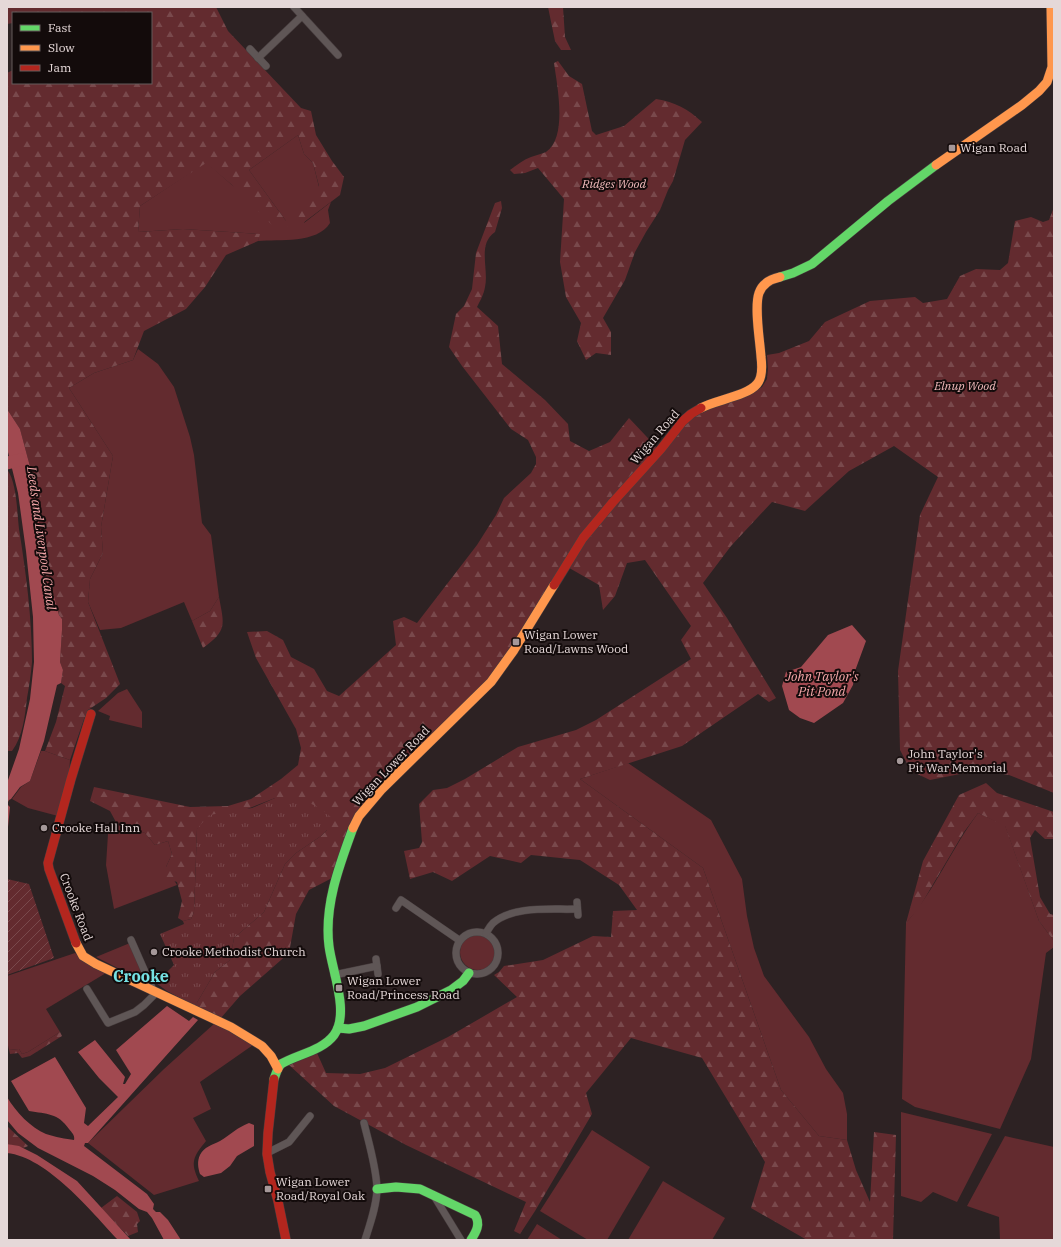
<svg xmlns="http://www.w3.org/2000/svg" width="1061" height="1247" viewBox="0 0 1061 1247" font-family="'IBM Plex Serif',serif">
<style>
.grass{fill:#632b2f}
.forest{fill:url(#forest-firs)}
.park{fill:url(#park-tufts)}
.garden{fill:url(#garden-furrows)}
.water{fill:#a14950}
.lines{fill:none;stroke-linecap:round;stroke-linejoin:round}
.river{stroke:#a14950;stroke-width:13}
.street-casing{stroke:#473d3e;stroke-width:8}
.fast-casing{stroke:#473d3e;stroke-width:10}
.slow-casing{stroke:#473d3e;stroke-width:10}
.jam-casing{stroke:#473d3e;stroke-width:10}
.street{stroke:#5f5656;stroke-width:7}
.fast{stroke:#63d668;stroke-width:9}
.slow{stroke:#ff974d;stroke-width:9}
.jam{stroke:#b3261e;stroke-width:9}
.poi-dot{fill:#a59899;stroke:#130b0b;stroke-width:1.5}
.labels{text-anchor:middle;stroke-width:4;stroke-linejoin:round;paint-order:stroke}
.poi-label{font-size:12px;fill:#e5d8d8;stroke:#130b0b;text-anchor:start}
.park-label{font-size:12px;font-style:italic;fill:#f0babb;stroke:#130b0b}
.street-label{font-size:12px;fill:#e5d8d8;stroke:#130b0b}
.water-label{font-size:13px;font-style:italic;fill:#f5a7a9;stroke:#130b0b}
.district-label{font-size:16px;font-weight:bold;fill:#75e1e3;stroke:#130b0b}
</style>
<defs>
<pattern id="forest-firs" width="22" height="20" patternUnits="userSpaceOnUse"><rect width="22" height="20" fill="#632b2f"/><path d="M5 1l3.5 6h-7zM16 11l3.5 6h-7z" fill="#79494c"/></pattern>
<pattern id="park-tufts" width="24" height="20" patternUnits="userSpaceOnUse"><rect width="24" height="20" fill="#632b2f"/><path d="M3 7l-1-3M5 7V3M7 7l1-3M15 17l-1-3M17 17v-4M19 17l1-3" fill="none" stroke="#79494c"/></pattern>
<pattern id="garden-furrows" width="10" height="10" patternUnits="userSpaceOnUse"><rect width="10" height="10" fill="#632b2f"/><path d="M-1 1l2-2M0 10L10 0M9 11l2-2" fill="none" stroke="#79494c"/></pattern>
</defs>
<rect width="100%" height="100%" fill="#2d2223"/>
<!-- grass -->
<g class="grass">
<path d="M298,135L304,154L313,163L319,187L304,223L331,202L328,210L330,223C317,244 279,239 258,241L259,234L183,229L138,232L140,206L206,162L232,185L286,221L249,170Z"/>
<path d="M138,349L158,364L174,387L190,437L194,455L202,523L211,535L219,597L210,611L192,621L184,602L121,628L100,630L88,602L90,579L103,553L101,527L113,456L69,388L94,373L133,360Z"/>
<path d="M127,689L142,712V728L109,720L110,716L98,711L118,693Z"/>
<path d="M41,751H45L70,760L69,776L58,816L28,808L12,799L21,787L30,781Z"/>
<path d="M628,763L711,820L742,879L747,916L754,948L764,976L809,1037L826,1069L843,1093L847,1114V1140L819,1136L781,1090L703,868L580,779Z"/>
<path d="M978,813L1005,825L1039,921L1054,941V947L1046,953L1031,1059L1000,1129L915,1107L902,1099L906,923C935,890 952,848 978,813Z"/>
<path d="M117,824L145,833L155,845L168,841L172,854L166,867L177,885L114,909L106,865L108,834Z"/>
<circle cx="478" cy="952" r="18"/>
<path d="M130,943L147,983L96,957Z"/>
<path d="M75,953L86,962L106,973L46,1009L60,1032L28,1052L22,1054L19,1049L9,1050L7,1041V976Z"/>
<path d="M215,1023L253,1045L200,1082L211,1109L193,1118L206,1141C193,1157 190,1162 199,1181L154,1195L88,1143L164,1069Z"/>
<path d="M901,1112L992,1134L957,1202L933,1192L921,1202L901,1196Z"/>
<path d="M592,1130L650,1167L607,1240H588L540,1211Z"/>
<path d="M1005,1136L1054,1147V1240H1000L999,1217L967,1206Z"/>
<path d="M663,1181L725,1218L712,1240H628Z"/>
<path d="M537,1224L562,1240H527Z"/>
</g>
<!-- forest -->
<g class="forest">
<path d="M7,7H216L228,31L301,108L311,111L316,135L332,161L344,177L340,195L303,223L295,217L319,186L313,163L304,154L298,135L249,170L286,221L288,230L275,228L232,185L206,163L140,206L138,232L183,229L260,234L258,241L226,255L205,287L186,309L144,331L133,360L94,373L69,388L113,456L101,527L103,553L90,579L88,602L120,684L106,698L88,710L84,719L70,760L45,751L56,722L65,686L61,683L63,670L60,662L62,630V619L59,615L49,577L46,568L32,474L20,429L7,409V73L13,70V83H151V13H13V23L7,24Z"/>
<path d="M548,7H563L565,37L571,50H561L555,41Z"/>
<path d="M558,61L569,76L582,84L592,131L596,135L624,126L656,99C675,102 688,109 702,122L685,140L673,181L668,190L660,210L646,232L635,252L625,280L603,318L611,332V355L596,353L586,360L577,341L581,323L566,297L560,262L564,199L538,168L525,173L514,174L510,170C517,165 523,160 531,157C536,155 542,154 546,152C568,137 557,85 554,63Z"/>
<path d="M501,201L502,208L495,232C477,244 489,269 485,287C484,294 480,301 477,307L498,326L502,364L545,400L568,424L570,441L589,451L610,442L629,418L662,453L685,423L702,409L750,394L762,387L767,379L768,369L767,355L779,353L809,341L825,322L870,301L915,297L923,303L947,299L960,276L976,269L1000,270L1008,263L1015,221L1031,217L1043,222L1049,220L1054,207V793L1009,775L980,770L930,780L911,771L900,750L898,671L920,515L938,477L894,446L849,471L805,511L772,502L731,546L703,583L727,618L776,698L769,702L758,694L682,746L580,779L703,868L781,1090L819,1136L847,1140L856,1170L870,1202L874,1132L896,1135L893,1240H807L751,1208L765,1162L702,1058L631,1038L586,1093L592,1114L535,1211L520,1234L514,1231L526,1202L406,1145L334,1106L289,1065L317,1053L326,1073L360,1074L385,1068L448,1037L517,997L494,975L499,972L504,966L543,960L593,936L611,937L613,911L637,910L619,885L580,860L531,855L521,863L490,856L452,881L433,872L410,879L404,851L419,848L422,842L419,804L433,790L447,788L465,779L518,747L576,730L596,720L691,659L681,640L691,626L645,560L627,563L615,596L603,610L599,585L564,565L501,666L357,813L334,877L309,890L296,914L289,953L240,996L220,1019L195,1006L215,972L230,960L234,938L264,912L285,864L296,853L321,836L327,830L275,798L197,829L194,912L191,919L183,921L178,918L182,901L177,882L165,878L166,867L172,854L168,841L155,845L145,833L117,824L110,811L90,801L94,787L190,807L228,806L251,799L281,779L298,765L301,748L296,729L256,658L247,632L267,631L283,640L291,657L314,669L327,691L339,696L396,645L393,621L404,617L417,623L477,545L496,515L504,498L531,473L536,464V457L528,440L511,429L462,366L449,347L456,314L464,306L472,289L476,253L495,203Z"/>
<path d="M7,469C17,483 17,512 19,529C26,573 32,618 32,662C31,674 29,687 27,698C25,716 23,736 12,751H7Z"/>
<path d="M219,597C224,625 228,630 203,648L192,621L210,611Z"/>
<path d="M986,783L997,793L1054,812V839H1045L1035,830L1030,838L1040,897L1050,914L1054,915V941L1039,921L1005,826L978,813L964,832L919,908L906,923L923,861L959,795Z"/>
<path d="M60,1032L62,1036L30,1056L22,1058L18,1053L10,1054L9,1050L19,1049L22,1054L28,1052Z"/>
<path d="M7,1126L28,1146L24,1148L7,1144Z"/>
<path d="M117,1196L137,1212L140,1221L137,1224L138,1232L128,1236L101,1208Z"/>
</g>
<!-- park -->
<path class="park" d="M275,798C296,795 319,804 333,819L327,830L321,836L296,853L285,864L264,912L234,938L230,960L215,972L195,1006L167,991L156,983L174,965L160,934L184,924L183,921L191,919L194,912L197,829L209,815L252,808Z"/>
<!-- garden -->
<path class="garden" d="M7,879L29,884L54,958L7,975Z"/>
<!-- water -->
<g class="water">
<path d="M7,409L20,429L32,474L46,568L49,577L59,615L62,619V630L60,662L63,670L61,683L57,685L44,741L30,781L20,787L11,799L9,800L7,804L10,807L7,837V783L19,749L30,699L34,662L33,617L26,551L18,493L7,448Z"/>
<path d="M852,625L866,641L855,671L853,685L843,703L814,723L800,718L789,710L782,686L786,672L801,667L828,635Z"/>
<path d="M167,1006L189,1021L193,1017L198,1020L88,1143H85L84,1146L147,1194L154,1204L153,1209L156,1212H160L168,1220L181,1240H164L152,1218L147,1212L139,1209L115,1190L93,1176L38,1148L18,1133L7,1120V1097C16,1112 31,1128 46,1134C55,1137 66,1139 74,1140C75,1135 72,1133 69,1129C58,1113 47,1114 29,1111L11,1081L55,1057L86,1108L84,1123L88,1126L118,1097L99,1078L78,1052L95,1040L125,1077L123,1084H125L131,1074L116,1050Z"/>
<path d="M249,1123L254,1125V1146L237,1156L230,1166L221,1173L204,1177L200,1174C198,1168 197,1161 200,1155C204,1147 212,1145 220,1141C230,1135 238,1127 249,1123Z"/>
<path d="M7,1144L19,1146L37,1155L77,1181L131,1240H118C92,1212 47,1157 7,1153Z"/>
</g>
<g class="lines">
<!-- river -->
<path class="river" d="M7,463L20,460"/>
<!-- street casing -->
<g class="street-casing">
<g id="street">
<path d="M294,7L338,55"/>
<path d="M250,49L266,66"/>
<path d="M258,58L302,16"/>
<path d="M577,902L578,915"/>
<path d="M396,908L401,900L459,940"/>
<circle cx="477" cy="953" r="21"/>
<path d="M486,933C488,930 490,926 493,923C514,905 552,910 577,909"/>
<path d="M131,940L153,990"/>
<path d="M376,959L378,974"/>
<path d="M334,975L377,966"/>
<path d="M87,989L108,1023L135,1012L144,1005L157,992"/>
<path d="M364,1123C369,1144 376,1166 377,1188C377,1205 370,1224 365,1240"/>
<path d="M267,1153L289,1142L310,1116"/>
<path d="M434,1196L461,1240"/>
</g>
</g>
<!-- fast casing -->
<g class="fast-casing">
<g id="fast">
<path d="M780,277L793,273L812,264L888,201L936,165"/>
<path d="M338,1028L349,1029L364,1026L417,1007L451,990L463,981L469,973"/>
<path d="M274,1079L278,1068L281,1064C298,1054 322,1051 334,1035C350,1013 332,971 329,946C324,906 339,866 353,828"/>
<path d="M377,1189L396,1187L420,1189L475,1215C481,1224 476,1232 471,1240"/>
</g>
</g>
<!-- slow casing -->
<g class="slow-casing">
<g id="slow">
<path d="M936,165L1022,105L1039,91L1047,82L1052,67L1051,7"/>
<path d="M701,408C716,400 747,396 757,384C763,377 762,365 761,357C760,341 754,307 759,293C762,284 771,279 780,277"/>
<path d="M353,828L359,816L381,790L491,682L514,650L554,585"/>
<path d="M76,943L83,956L96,964L231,1027L262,1046L271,1056L278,1069"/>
</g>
</g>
<!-- jam casing -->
<g class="jam-casing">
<g id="jam">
<path d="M554,585L583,538L613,502L661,449L683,421L691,414L701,408"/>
<path d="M76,943L49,869L48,863L71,779L91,714"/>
<path d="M274,1079L268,1133L267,1154L270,1172L278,1201L286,1240"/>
</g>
</g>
<!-- street -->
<use href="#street" class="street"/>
<!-- fast -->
<use href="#fast" class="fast"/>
<!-- slow -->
<use href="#slow" class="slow"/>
<!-- jam -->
<use href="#jam" class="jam"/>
</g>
<!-- markers -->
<g class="poi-dot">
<rect x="948" y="144" width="8" height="8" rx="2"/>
<rect x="512" y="638" width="8" height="8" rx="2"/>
<circle cx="900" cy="761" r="4"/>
<circle cx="44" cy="828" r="4"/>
<circle cx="154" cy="952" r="4"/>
<rect x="335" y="984" width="8" height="8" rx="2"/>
<rect x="264" y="1185" width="8" height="8" rx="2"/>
</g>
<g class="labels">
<!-- poi labels -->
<g class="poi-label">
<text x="960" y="152">Wigan Road</text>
<text x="524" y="639">Wigan Lower<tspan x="524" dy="14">Road/Lawns Wood</tspan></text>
<text x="908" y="758">John Taylor's<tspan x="908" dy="14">Pit War Memorial</tspan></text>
<text x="52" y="832">Crooke Hall Inn</text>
<text x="162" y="956">Crooke Methodist Church</text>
<text x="347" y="985">Wigan Lower<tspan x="347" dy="14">Road/Princess Road</tspan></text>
<text x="276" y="1186">Wigan Lower<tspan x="276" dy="14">Road/Royal Oak</tspan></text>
</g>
<!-- park labels -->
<g class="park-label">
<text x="614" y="188">Ridges Wood</text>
<text x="965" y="390">Elnup Wood</text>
</g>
<!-- street labels -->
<g class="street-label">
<text transform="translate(655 437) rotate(-49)" y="4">Wigan Road</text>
<text transform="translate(391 766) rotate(-46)" y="4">Wigan Lower Road</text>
<text transform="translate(76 907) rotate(69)" y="4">Crooke Road</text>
</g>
<!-- water labels -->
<g class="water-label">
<text transform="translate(42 538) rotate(82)" y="5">Leeds and Liverpool Canal</text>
<text x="822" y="681">John Taylor's<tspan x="822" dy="15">Pit Pond</tspan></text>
</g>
<!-- district labels -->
<g class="district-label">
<text x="141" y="982">Crooke</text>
</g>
</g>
<!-- border -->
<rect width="1061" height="1247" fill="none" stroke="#e5d8d8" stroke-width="16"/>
<!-- legend -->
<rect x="12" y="12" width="140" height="72" fill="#130b0b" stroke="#675d5d"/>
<rect x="20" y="25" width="20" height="6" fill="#63d668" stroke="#675d5d"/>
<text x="48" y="32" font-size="12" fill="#e5d8d8">Fast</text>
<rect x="20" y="45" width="20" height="6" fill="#ff974d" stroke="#675d5d"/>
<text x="48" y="52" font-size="12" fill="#e5d8d8">Slow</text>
<rect x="20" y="65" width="20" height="6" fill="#b3261e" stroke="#675d5d"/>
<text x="48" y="72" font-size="12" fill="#e5d8d8">Jam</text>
</svg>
